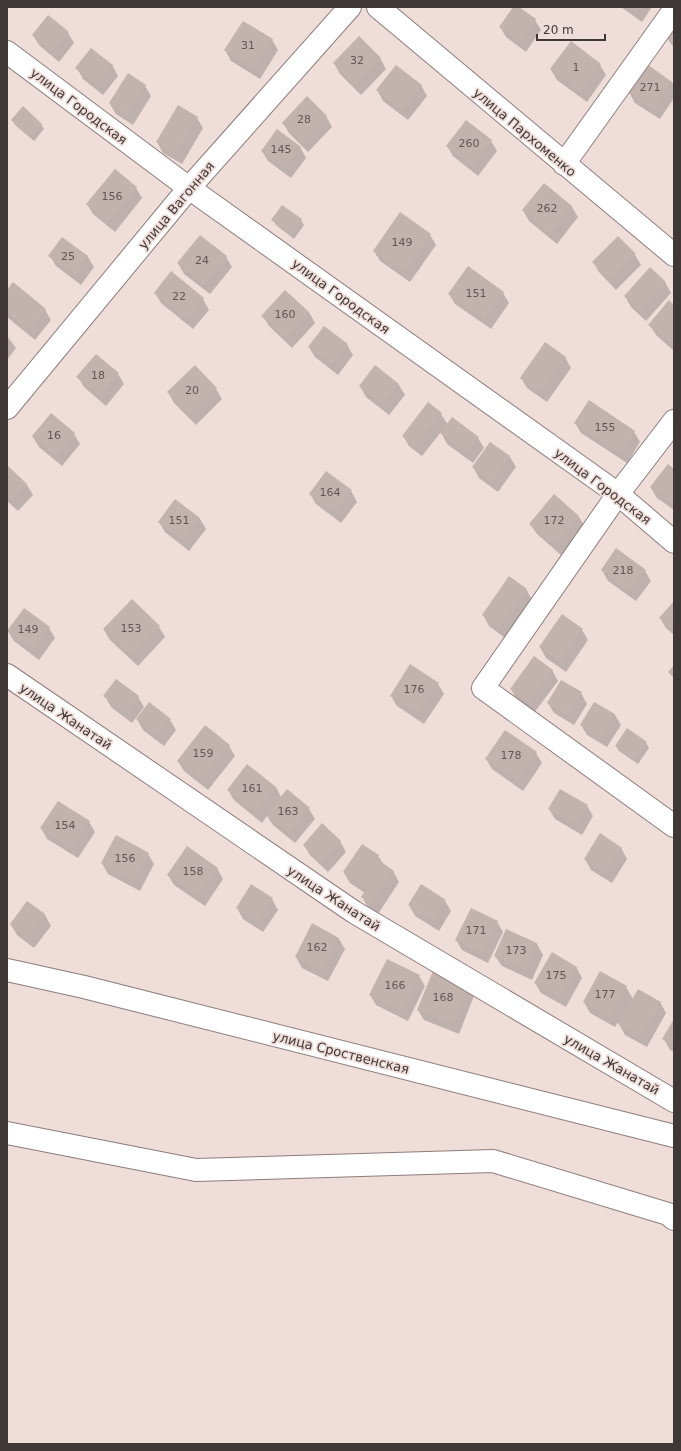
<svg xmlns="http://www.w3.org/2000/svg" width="681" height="1451" viewBox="0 0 681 1451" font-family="'DejaVu Sans',sans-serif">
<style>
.shadow{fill:#0003}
.building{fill:#c3b3af}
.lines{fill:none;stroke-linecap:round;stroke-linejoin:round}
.minor-casing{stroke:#8d7d7a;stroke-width:24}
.minor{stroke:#fff;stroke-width:22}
.labels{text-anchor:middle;stroke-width:3.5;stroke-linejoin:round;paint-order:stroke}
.number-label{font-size:11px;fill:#605755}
.street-label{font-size:13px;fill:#3f3837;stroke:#eeddd9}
</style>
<rect width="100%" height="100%" fill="#eeddd9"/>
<!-- shadow -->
<g class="shadow">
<path d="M514,7H518L535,20L541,30L526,52L506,37L500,27Z"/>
<path d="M621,7H652L642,22Z"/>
<path d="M674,25V48L665,35Z"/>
<path d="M68,33L74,43L59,62L39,45L33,35Z"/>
<path d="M272,40L278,50L260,79L231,61L225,50Z"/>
<path d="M571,43L600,65L606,75L587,102L557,80L551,70Z"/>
<path d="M380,58L386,69L361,95L340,74L334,63Z"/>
<path d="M112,65L118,76L103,95L83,79L77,68Z"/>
<path d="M672,82L674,86V98L660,119L635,103L629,92Z"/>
<path d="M421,85L427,96L408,120L383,101L377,90Z"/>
<path d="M145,86L151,96L133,125L116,114L110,104Z"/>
<path d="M326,116L332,127L308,152L289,133L283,123Z"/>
<path d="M197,118L203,128L182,164L163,153L157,142Z"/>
<path d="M12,120L41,124L44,129L34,141L15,125Z"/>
<path d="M491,141L497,151L478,176L453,156L447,146Z"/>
<path d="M300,147L306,158L291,178L268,161L262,151Z"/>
<path d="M115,170L136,188L142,198L115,232L93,214L87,204Z"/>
<path d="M544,184L572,207L578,217L557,244L529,221L523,210Z"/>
<path d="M273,220H301L304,225L294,239L276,225Z"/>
<path d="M430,235L436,245L410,282L380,261L374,251Z"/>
<path d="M635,255L641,265L616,290L599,272L593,262Z"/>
<path d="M50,256L88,257L94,267L81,285L56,266Z"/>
<path d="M226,257L232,267L210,294L184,274L178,263Z"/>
<path d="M172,273L203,299L209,310L193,329L161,303L155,293Z"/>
<path d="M665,282L671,293L646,321L631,307L625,296Z"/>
<path d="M7,292L45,310L51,320L35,340L7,317Z"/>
<path d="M503,293L509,303L491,329L455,304L449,294Z"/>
<path d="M674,306V351L656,335L650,325Z"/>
<path d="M309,312L315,323L292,348L269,326L263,316Z"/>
<path d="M7,336L16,348L7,360Z"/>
<path d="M347,345L353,355L338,375L315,357L309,347Z"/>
<path d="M96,355L118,374L124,384L106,406L84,387L78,377Z"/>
<path d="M565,357L571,368L547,402L527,388L521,378Z"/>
<path d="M195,367L216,389L222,399L196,425L174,403L168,392Z"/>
<path d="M376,367L399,385L405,395L389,415L366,397L360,386Z"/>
<path d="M441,414L448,425L478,438L484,448L473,463L447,444L441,432L422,456L409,446L403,436Z"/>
<path d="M575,423L634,432L640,442L627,463L581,433Z"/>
<path d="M74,434L80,444L62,466L39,447L33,437Z"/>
<path d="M490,443L510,457L516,467L498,492L479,478L473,467Z"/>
<path d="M8,467L27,485L33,495L18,511L7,501Z"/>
<path d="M674,470V510L657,498L651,488Z"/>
<path d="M351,491L357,502L341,523L316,504L310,494Z"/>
<path d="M554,496L579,517L585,527L561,555L537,534L530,524Z"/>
<path d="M175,500L200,519L206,529L189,551L165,532L159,522Z"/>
<path d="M602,570L645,571L651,581L636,601L608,581Z"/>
<path d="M526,589L532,600L505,638L489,626L483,615Z"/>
<path d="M674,602V635L666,628L660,618Z"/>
<path d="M159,627L165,637L138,666L110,640L104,630Z"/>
<path d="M49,628L55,638L39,660L14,641L8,631Z"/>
<path d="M582,630L588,640L566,672L546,658L540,647Z"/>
<path d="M552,670L558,681L534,713L517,700L511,689Z"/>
<path d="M438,684L444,694L424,724L397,706L391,696Z"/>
<path d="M581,693L587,704L574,725L554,713L548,703Z"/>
<path d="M105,696L138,697L144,707L132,723L111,707Z"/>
<path d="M595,703L615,715L621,725L607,747L587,735L581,725Z"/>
<path d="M137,719L170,720L176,730L164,746L143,730Z"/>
<path d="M646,743L649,748L638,764L619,751L616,746Z"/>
<path d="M229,746L235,756L208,790L184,771L178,761Z"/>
<path d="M536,753L542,763L523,791L492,769L486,759Z"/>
<path d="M276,787L281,797L309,809L315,819L295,843L273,825L267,816L262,823L234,800L228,790Z"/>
<path d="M587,806L593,816L582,835L555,819L549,809Z"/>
<path d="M89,822L95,832L78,858L47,839L41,828Z"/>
<path d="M340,841L346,852L328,872L310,855L304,845Z"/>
<path d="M621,848L627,859L612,883L591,870L585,859Z"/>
<path d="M148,854L154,864L140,891L108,874L102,863Z"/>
<path d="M378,856L384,865L393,871L399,882L378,914L368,907L362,897L365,893L350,883L344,873Z"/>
<path d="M217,868L223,879L205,906L174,885L168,875Z"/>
<path d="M252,885L272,899L278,910L263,932L243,919L237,908Z"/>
<path d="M445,901L451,911L439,931L415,916L409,905Z"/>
<path d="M27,902L45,915L51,926L34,948L17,935L11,925Z"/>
<path d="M497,922L503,932L488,963L462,950L456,940Z"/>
<path d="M506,931L537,944L543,955L532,980L502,966L495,956Z"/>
<path d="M339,939L345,949L328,981L302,968L296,957Z"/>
<path d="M576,967L582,978L566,1007L541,993L535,983Z"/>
<path d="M419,976L425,986L408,1021L376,1005L370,995Z"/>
<path d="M468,986L474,996L459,1034L424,1020L418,1010Z"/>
<path d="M626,987L633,999L660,1002L666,1013L647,1047L625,1035L618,1022L615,1027L590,1013L584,1002Z"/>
<path d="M674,1021V1052L670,1050L664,1039Z"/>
</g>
<!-- building -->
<g class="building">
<path d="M513,7H519L536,19L520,42L499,27Z"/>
<path d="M628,7H639L636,12Z"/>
<path d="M48,15L69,32L52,52L32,35Z"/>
<path d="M243,21L273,39L254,69L224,50Z"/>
<path d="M674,24V44L664,35Z"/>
<path d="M359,36L381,58L355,85L333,63Z"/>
<path d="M571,41L601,64L580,92L550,69Z"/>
<path d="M91,48L113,65L96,85L75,68Z"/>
<path d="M647,64L672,82L653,110L628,92Z"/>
<path d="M396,65L422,85L402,111L376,90Z"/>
<path d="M128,73L146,85L127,115L109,103Z"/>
<path d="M307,96L327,116L302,142L282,123Z"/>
<path d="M178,105L198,117L175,154L156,142Z"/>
<path d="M23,106L42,124L30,137L11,120Z"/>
<path d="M466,120L492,140L472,166L446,146Z"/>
<path d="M277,129L301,147L285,169L261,151Z"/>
<path d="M115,169L137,187L109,222L86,204Z"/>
<path d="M544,183L572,206L550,234L522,210Z"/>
<path d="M282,205L302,219L291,234L271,220Z"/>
<path d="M400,212L431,234L404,272L373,251Z"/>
<path d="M200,235L227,256L204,285L177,263Z"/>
<path d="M618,236L636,254L610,280L592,262Z"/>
<path d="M62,237L88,256L75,275L48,256Z"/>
<path d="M468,266L504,292L484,320L448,294Z"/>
<path d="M650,267L666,282L640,311L624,296Z"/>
<path d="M171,271L204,298L187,320L154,293Z"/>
<path d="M13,282L46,309L29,330L7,313V290Z"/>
<path d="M285,290L309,312L286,338L261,316Z"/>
<path d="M669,300L674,305V346L648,325Z"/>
<path d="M324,326L348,344L332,365L308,347Z"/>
<path d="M545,342L566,357L541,392L520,378Z"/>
<path d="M96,354L119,373L100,396L76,377Z"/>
<path d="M195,365L217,388L190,415L167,392Z"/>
<path d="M375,365L399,384L383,405L359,386Z"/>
<path d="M589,400L635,431L620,454L574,423Z"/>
<path d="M428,402L442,413L415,447L402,436Z"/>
<path d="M51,413L75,433L56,456L32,436Z"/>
<path d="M452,417L479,437L467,453L440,433Z"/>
<path d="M490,442L510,456L492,482L472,467Z"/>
<path d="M668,464L674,469V505L650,487Z"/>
<path d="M8,466L27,484L11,501L7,497Z"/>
<path d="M326,471L352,490L334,513L309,494Z"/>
<path d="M554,494L579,516L555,545L529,524Z"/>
<path d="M175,499L200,518L183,541L158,522Z"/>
<path d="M616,548L646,570L630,592L601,570Z"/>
<path d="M509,576L527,589L499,628L482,615Z"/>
<path d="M132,599L160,626L132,656L103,629Z"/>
<path d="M674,601V631L659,618Z"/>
<path d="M24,608L50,627L32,650L7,631Z"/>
<path d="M562,614L583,629L560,662L539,647Z"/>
<path d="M534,656L553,670L528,703L510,689Z"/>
<path d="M410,664L439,683L418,714L390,696Z"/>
<path d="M674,665V678L668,672Z"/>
<path d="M116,679L139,696L126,713L103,696Z"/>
<path d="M561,680L582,692L568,715L547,703Z"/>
<path d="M149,702L171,719L158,736L136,719Z"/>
<path d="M594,702L615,714L601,738L580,725Z"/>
<path d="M205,725L230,745L202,780L177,761Z"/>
<path d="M627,728L647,742L635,759L615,746Z"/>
<path d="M505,730L537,752L517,781L485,759Z"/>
<path d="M247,764L276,787L255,813L227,790Z"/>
<path d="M287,789L310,808L289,834L266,815Z"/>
<path d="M560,789L588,805L576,825L548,809Z"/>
<path d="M58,801L90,821L72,849L40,828Z"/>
<path d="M322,823L341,841L322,862L303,845Z"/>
<path d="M600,833L622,848L605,873L584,859Z"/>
<path d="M116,835L149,853L134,881L101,863Z"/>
<path d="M362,844L379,855L377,859L394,871L371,904L361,897L367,888L343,872Z"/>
<path d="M187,846L218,868L198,896L167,875Z"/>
<path d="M251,884L273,898L257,922L236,908Z"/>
<path d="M421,884L446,900L433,921L408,905Z"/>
<path d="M27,901L45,914L28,938L10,924Z"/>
<path d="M471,908L498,921L482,953L455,940Z"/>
<path d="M312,923L339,938L322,971L295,957Z"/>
<path d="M506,929L537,943L526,970L494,956Z"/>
<path d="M552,952L577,967L560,997L534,983Z"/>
<path d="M387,959L420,975L402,1011L369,995Z"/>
<path d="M433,971L469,985L453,1024L417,1010Z"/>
<path d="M600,971L627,986L609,1018L583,1002Z"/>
<path d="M638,989L661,1002L641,1037L618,1024Z"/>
<path d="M674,1019V1046L662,1039Z"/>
</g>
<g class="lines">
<!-- minor casing -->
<g class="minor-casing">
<g id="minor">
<path d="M378,7L674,255"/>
<path d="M7,52L189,188L618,494L674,542"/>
<path d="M564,164L674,10"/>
<path d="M7,408L189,188L350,7"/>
<path d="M674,421L618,494L483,688L674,826"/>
<path d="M7,675L354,912L674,1101"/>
<path d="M7,970L84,987L674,1136"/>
<path d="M7,1133L196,1170L493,1161L668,1214L674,1219"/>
</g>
</g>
<!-- minor -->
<use href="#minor" class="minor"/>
</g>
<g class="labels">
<!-- number labels -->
<g class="number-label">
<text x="248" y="49">31</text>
<text x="357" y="64">32</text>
<text x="576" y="71">1</text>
<text x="650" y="91">271</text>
<text x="304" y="123">28</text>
<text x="469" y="147">260</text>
<text x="281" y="153">145</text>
<text x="112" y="200">156</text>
<text x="547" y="212">262</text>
<text x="402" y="246">149</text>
<text x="68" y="260">25</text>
<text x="202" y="264">24</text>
<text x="476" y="297">151</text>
<text x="179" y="300">22</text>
<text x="285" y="318">160</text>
<text x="98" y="379">18</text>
<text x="192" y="394">20</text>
<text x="605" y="431">155</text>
<text x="54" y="439">16</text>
<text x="330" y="496">164</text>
<text x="179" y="524">151</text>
<text x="554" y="524">172</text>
<text x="623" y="574">218</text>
<text x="131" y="632">153</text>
<text x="28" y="633">149</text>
<text x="414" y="693">176</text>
<text x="203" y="757">159</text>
<text x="511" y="759">178</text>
<text x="252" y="792">161</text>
<text x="288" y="815">163</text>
<text x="65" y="829">154</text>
<text x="125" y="862">156</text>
<text x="193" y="875">158</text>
<text x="476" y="934">171</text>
<text x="317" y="951">162</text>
<text x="516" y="954">173</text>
<text x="556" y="979">175</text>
<text x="395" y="989">166</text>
<text x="605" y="998">177</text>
<text x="443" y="1001">168</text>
</g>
<!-- street labels -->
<g class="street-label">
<text transform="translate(79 106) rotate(37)" y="5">улица Городская</text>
<text transform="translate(525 132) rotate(40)" y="5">улица Пархоменко</text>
<text transform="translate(176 205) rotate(-50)" y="5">улица Вагонная</text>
<text transform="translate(341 296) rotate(36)" y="5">улица Городская</text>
<text transform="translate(603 486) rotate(37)" y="5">улица Городская</text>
<text transform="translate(66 716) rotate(34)" y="5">улица Жанатай</text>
<text transform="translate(334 898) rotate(33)" y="5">улица Жанатай</text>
<text transform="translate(341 1052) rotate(14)" y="5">улица Сроственская</text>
<text transform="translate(612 1064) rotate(30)" y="5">улица Жанатай</text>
</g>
</g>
<!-- border -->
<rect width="681" height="1451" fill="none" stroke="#3f3837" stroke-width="16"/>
<!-- scale -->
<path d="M537 34v6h68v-6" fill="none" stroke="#3f3837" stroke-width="2"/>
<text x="543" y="34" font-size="12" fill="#3f3837" stroke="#eeddd9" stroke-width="3" paint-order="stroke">20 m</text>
</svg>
